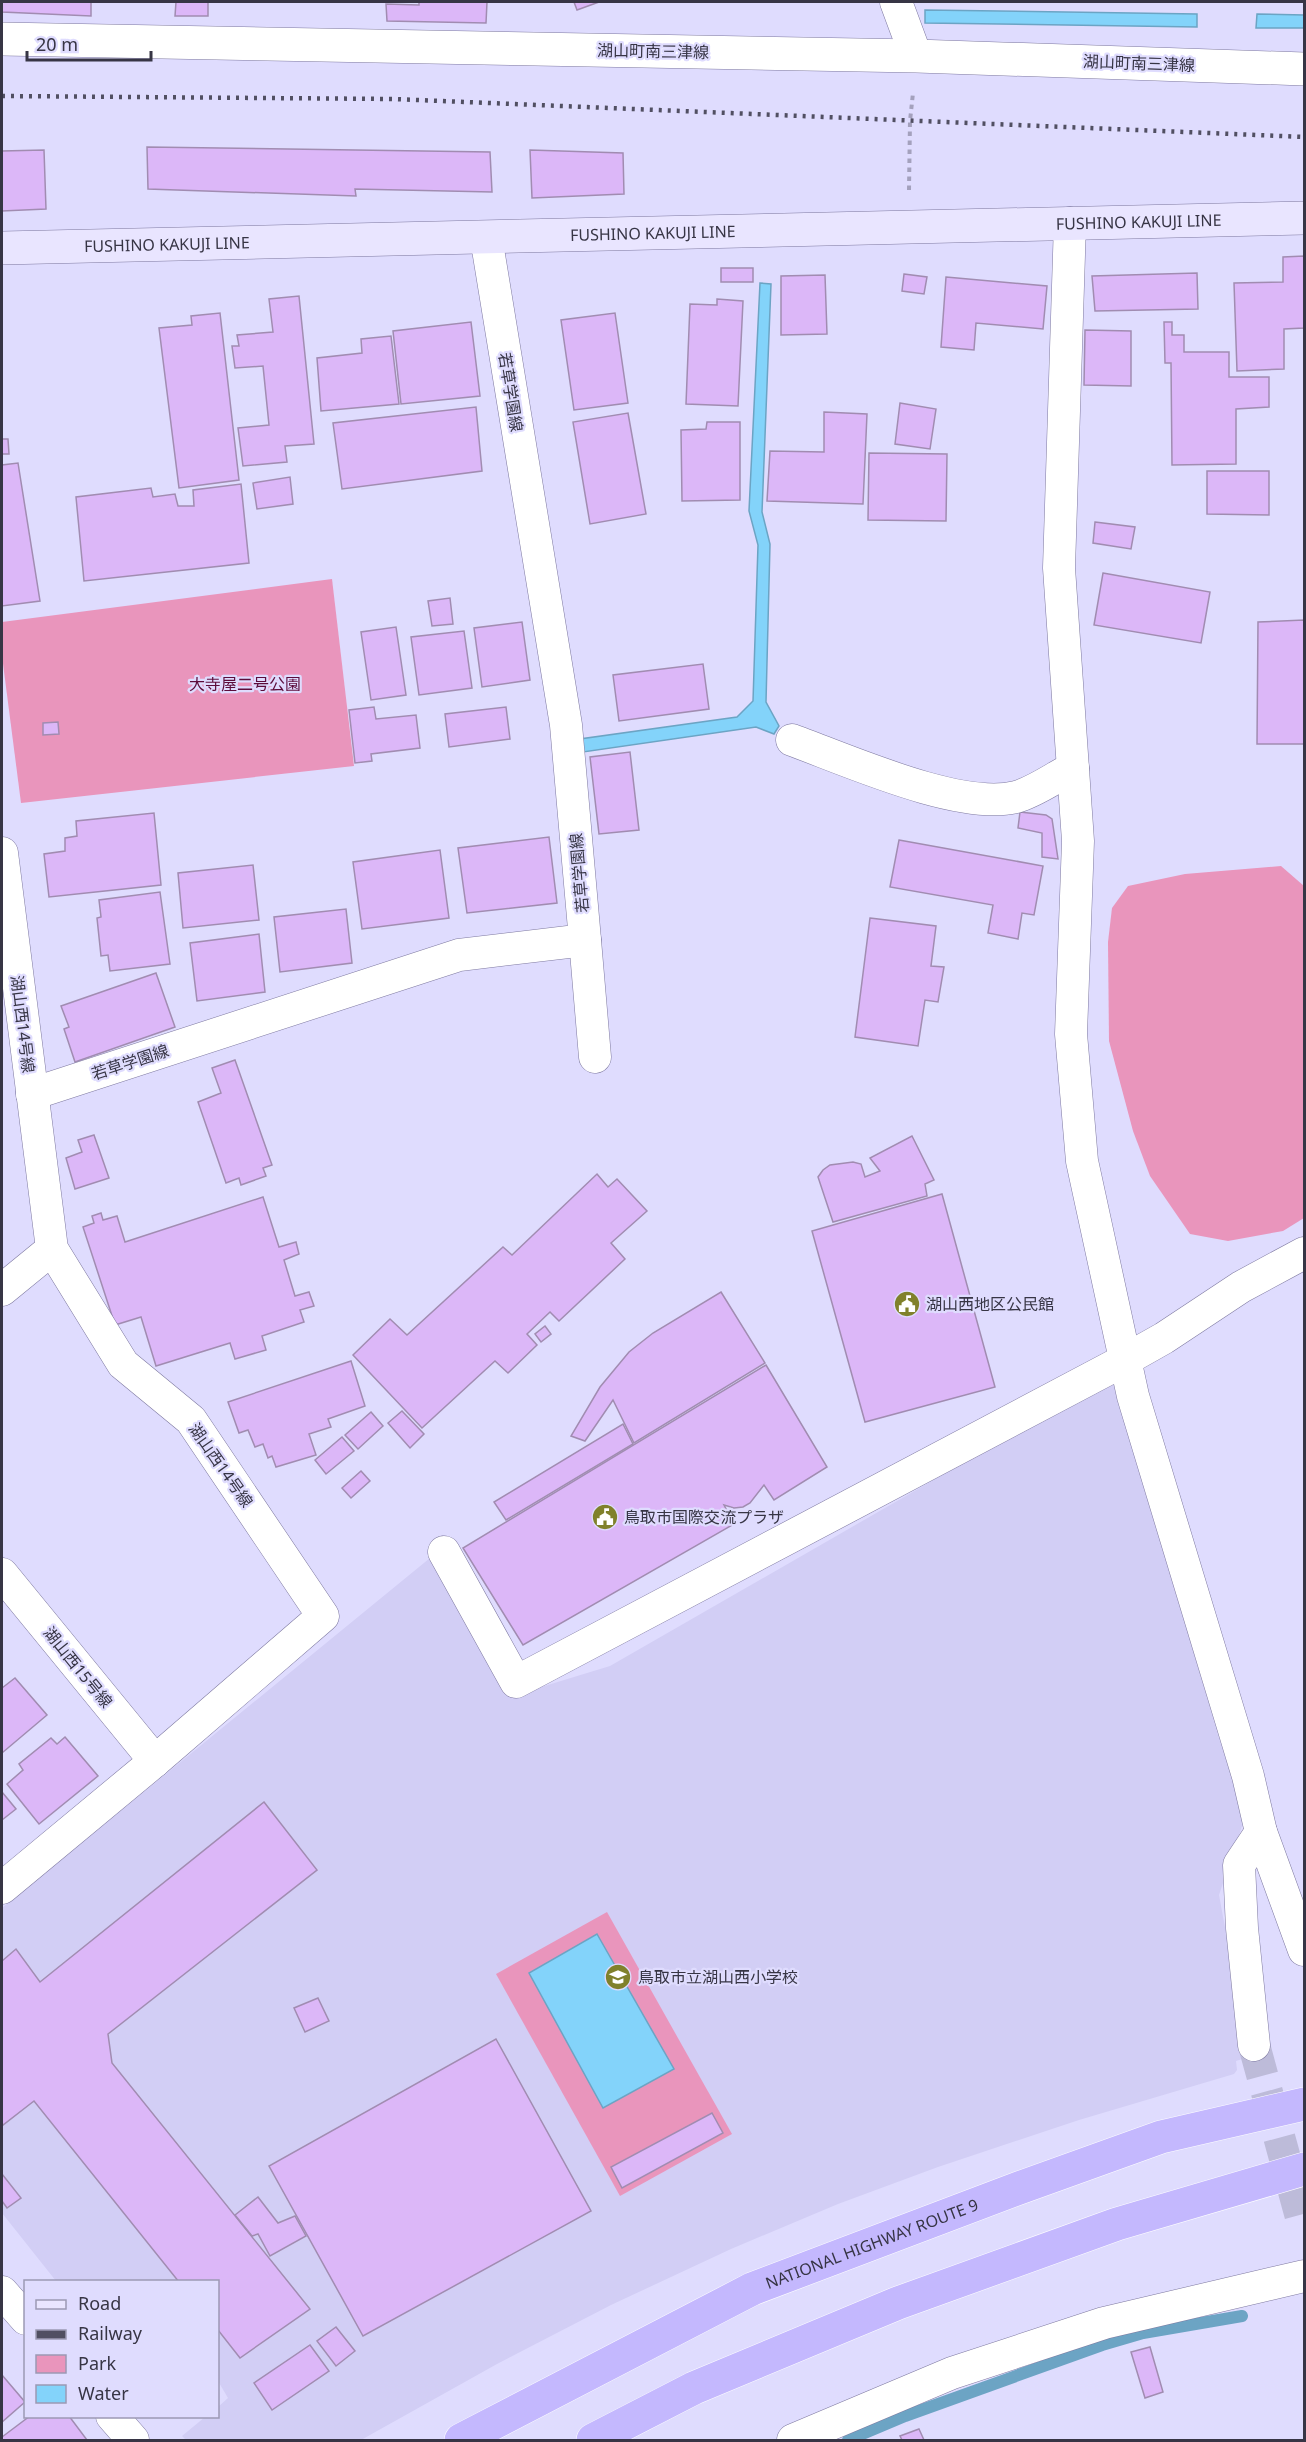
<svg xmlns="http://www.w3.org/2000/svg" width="1306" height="2442" viewBox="0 0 1306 2442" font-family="'Noto Sans','Noto Sans JP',sans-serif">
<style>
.built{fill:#d2cef5}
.green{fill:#e995bc}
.water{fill:#83d3fa;stroke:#6ca4c4;stroke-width:1.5}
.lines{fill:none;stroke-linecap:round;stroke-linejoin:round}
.stream{stroke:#6ca4c4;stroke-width:12}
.building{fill:#dcb7f8;stroke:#a18cb1;stroke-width:1.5}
.minor-tunnel{stroke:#bdbbd9;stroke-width:32;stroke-dasharray:32 16;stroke-linecap:butt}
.minor-casing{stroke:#7e79a0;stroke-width:33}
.tertiary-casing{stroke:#7e79a0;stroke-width:34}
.secondary-casing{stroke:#7e79a0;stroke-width:34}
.trunk-casing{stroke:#fff;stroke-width:34}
.path{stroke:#a4a1bd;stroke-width:4;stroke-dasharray:4.5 4.5;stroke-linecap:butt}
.minor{stroke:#fff;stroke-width:32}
.tertiary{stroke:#fff;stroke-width:33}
.secondary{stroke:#e9e5ff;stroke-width:33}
.trunk{stroke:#c4b8fe;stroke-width:33}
.rail{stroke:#514f62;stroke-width:4.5;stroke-dasharray:3 6;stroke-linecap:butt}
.labels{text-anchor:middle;stroke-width:4.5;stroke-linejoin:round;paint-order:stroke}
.street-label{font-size:16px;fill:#373545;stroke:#dfdcfe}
.park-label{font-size:16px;fill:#5c0c3b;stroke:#dfdcfe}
.poi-label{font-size:16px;fill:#373545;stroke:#dfdcfe;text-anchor:start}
</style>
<rect width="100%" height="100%" fill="#dfdcfe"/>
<!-- built -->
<path class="built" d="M1113,1377L1218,1735L1241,1805L1242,1826L1219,1895L1249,2057L1236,2061L1237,2070L1234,2074L1079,2120L938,2167L838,2204L731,2249L611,2305L497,2364L361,2440H186L182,2436L205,2417L218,2416V2407L228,2398L218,2381V2282L56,2281L2,2213V1908L430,1558L511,1692L515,1695L610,1666Z"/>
<!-- green -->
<g class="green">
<path d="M332,579L354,766L21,803L2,656V622Z"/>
<path d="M1281,866L1304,886V1218L1283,1231L1228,1241L1190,1234L1150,1176L1133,1131L1109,1041L1108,942L1112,908L1128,886L1185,874Z"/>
<path d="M607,1912L732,2134L620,2196L496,1974Z"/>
</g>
<!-- water -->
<g class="water">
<path d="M925,10L1197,14V27L925,23Z"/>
<path d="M1257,14L1304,15V28H1256Z"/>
<path d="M760,283L771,284L762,512L770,544L766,702L779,726L774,734L756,727L583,752L580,739L737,717L753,701L758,545L749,511Z"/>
<path d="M597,1934L674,2069L603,2108L529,1973Z"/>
</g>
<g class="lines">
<!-- stream -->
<path class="stream" d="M848,2440L905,2416L1102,2345L1143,2333L1242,2316"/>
</g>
<!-- building -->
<g class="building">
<path d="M2,2H91V16L2,12Z"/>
<path d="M176,2H208V16H175Z"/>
<path d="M419,2H487L486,23L387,21L386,4L419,5Z"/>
<path d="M574,2H599L577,10Z"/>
<path d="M147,147L490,152L492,192L355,189L356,196L148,189Z"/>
<path d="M44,150L46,209L2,211V151Z"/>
<path d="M530,150L623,153L624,194L532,198Z"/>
<path d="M1304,256V328L1284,329V369L1237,371L1234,283L1283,282V257Z"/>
<rect x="721" y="268" width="32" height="14"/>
<path d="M1197,273L1198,309L1095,311L1092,276Z"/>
<path d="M904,274L927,277L924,294L902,291Z"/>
<path d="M825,275L827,334L781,335V276Z"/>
<path d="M946,277L1047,286L1043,329L976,323L974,350L941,347Z"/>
<path d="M299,296L314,444L285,446L287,462L243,466L238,428L269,425L263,366L235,368L232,346H239L237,335L273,332L269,299Z"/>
<path d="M717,299L743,301L738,406L686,404L690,304L717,305Z"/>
<path d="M220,313L239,480L179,488L159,328L192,325L191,316Z"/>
<path d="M615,313L628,403L574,410L561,320Z"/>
<path d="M471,322L480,396L401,404L393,331Z"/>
<path d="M1164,322H1172V335H1184V352H1229V377H1269V407L1236,409V464L1172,465L1171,363H1165Z"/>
<path d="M1085,330L1131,331V386L1084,385Z"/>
<path d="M391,336L399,404L321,411L317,358L362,353L361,339Z"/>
<path d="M900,403L936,409L930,449L895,444Z"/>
<path d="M476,407L482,471L342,489L333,423Z"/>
<path d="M824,412L867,414L863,504L767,501L770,451L824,452Z"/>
<path d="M628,413L646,514L590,524L573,422Z"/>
<path d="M707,422H740V500L682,501L681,430L706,429Z"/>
<path d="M2,439H8L9,454H2Z"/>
<path d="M869,453L947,454L946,521L868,520Z"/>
<path d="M18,463L40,601L2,606V465Z"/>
<path d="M1207,471H1269V515L1207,514Z"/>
<path d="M290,477L293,504L257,509L253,483Z"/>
<path d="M241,484L249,563L84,581L76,497L151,488L153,497L175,494L178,506H194L193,490Z"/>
<path d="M1095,522L1135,527L1131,549L1093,543Z"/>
<path d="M1103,573L1210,592L1201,643L1094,625Z"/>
<path d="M450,598L453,624L432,626L428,601Z"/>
<path d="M1304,620V744H1257L1258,622Z"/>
<path d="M522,622L530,680L482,687L474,628Z"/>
<path d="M396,627L406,695L371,700L361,632Z"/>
<path d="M464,631L472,688L419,695L411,637Z"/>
<path d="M703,664L709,709L619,721L613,675Z"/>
<path d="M374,707L376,719L416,715L420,748L371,754L372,761L355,763L349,710Z"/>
<path d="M506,707L510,739L449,747L445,714Z"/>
<path d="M58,722L59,734L43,735V723Z"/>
<path d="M630,752L639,830L599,834L590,757Z"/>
<path d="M1020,812L1046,815L1052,819L1058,859L1042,857V833L1018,828Z"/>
<path d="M154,813L161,885L49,897L44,854L65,851V838L77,836L76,821Z"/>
<path d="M549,837L557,903L467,913L458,848Z"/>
<path d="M899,840L1043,866L1034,915L1022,913L1018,939L988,933L993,905L890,887Z"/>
<path d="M440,850L449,918L362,929L353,862Z"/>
<path d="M253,865L259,920L183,928L178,873Z"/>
<path d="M160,892L170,964L110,971L108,955L101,956L97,918L101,917L99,900Z"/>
<path d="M346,909L352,963L280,972L274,917Z"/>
<path d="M870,918L936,926L931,966L944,967L938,1002L925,1000L918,1046L855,1037Z"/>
<path d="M259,934L265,992L197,1001L190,943Z"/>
<path d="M156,973L175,1027L75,1062L64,1029L69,1027L61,1006Z"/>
<path d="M235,1060L272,1165L263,1168L266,1176L241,1185L239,1178L226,1183L198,1102L221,1093L212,1068Z"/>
<path d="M94,1135L109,1178L75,1189L66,1158L82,1152L78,1140Z"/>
<path d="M912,1136L934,1180L925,1184L927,1196L833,1222L818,1177L823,1170L830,1165L853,1162L861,1164L865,1177L880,1171L870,1158Z"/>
<path d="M597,1174L608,1187L617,1179L647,1211L611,1243L625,1259L559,1321L550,1312L527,1334L537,1345L508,1373L495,1361L422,1428L353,1355L390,1319L407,1335L503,1247L512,1255Z"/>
<path d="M942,1194L995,1387L865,1422L812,1231Z"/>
<path d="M263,1197L279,1247L296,1242L299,1254L284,1260L295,1296L309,1292L314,1306L300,1310L304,1322L262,1336L266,1350L235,1359L230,1343L156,1366L141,1317L115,1325L83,1227L94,1223L92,1216L101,1213L103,1220L117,1216L125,1242Z"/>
<path d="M721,1292L765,1363L634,1443L613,1400L585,1441L571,1436L600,1387L629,1352L653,1333Z"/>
<path d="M545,1326L551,1334L541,1342L535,1334Z"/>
<path d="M351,1361L365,1406L328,1419L331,1427L309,1434L316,1455L276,1467L272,1456L268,1458L263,1444L255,1447L248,1430L239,1433L228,1402Z"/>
<path d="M766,1365L827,1467L774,1500L764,1485L750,1503L743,1507L734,1508L724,1505L734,1524L523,1645L463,1548Z"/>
<path d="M402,1411L424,1434L410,1448L388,1423Z"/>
<path d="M371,1412L383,1426L358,1449L345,1435Z"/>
<path d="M623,1424L633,1444L506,1520L494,1502Z"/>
<path d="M342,1437L354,1451L326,1474L315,1460Z"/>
<path d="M361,1471L370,1481L351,1498L342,1488Z"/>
<path d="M15,1678L47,1715L2,1753V1688Z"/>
<path d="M65,1737L98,1776L39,1824L7,1784L23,1770L19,1764L51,1738L57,1744Z"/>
<path d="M2,1792L16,1809L2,1820Z"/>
<path d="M264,1802L317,1870L108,2034L112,2063L310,2309L240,2358L218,2330V2282H179L34,2101L3,2125L2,2123V1961L16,1949L40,1982Z"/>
<path d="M318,1998L329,2021L305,2032L294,2008Z"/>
<path d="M496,2039L591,2211L363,2336L269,2166Z"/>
<path d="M712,2113L723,2133L622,2188L611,2167Z"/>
<path d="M2,2174L21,2198L7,2208L2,2201Z"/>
<path d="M258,2197L278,2223L295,2216L306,2236L270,2256L258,2234L252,2236L235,2215Z"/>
<path d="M336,2327L355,2351L336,2366L317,2341Z"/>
<path d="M310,2345L329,2371L272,2410L254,2383Z"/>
<path d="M1150,2347L1163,2392L1145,2398L1131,2352Z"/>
<path d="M2,2375L25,2402L2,2422Z"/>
<path d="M30,2416H69L87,2440H2V2437Z"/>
<path d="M919,2429L924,2440H902L900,2436Z"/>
</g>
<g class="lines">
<!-- minor-tunnel -->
<path class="minor-tunnel" d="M1254,2045L1304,2228"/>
<!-- minor casing -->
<g class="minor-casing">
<g id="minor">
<path d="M896,2L916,56"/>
<path d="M1070,223L1059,568L1078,841L1071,1034L1082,1161L1133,1396L1248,1776L1261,1832L1304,1950"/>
<path d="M792,740C847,760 960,811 1016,797C1035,792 1055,777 1073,768"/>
<path d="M2,853L52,1249L123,1364L191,1420L323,1616L155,1761L2,1888"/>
<path d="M585,940L595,1057"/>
<path d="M32,1094L459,955L585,940L566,725L486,237"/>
<path d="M2,1290L52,1249"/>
<path d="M444,1552L516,1682L1125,1360L1164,1338L1241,1287L1304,1253"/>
<path d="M2,1574L155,1761"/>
<path d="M1254,2045L1242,1928L1239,1865L1261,1832"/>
<path d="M2,2292L26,2319"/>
<path d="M112,2416L133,2440"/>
<path d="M793,2440L952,2373L1104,2323L1304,2276"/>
</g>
</g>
<!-- tertiary casing -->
<g class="tertiary-casing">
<path id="tertiary" d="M2,39L916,56L1304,69"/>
</g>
<!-- secondary casing -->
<g class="secondary-casing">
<g id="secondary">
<path id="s1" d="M2,248L1304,218"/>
</g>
</g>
<!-- trunk casing -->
<g class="trunk-casing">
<g id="trunk">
<path id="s2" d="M461,2440L752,2289L1019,2188L1161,2137L1304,2104"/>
<path d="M593,2440L694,2388L898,2303L1117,2224L1304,2169"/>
</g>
</g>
<!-- path -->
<path class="path" d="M909,190L910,121L913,93"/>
<!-- minor -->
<use href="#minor" class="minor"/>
<!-- tertiary -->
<use href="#tertiary" class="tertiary"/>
<!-- secondary -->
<use href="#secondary" class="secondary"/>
<!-- trunk -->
<use href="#trunk" class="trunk"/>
<!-- rail -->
<path class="rail" d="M2,96L393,99L1304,137"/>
</g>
<!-- icons -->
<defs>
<g id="civic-disc" transform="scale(1.35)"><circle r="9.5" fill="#80812b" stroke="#dfdcfe"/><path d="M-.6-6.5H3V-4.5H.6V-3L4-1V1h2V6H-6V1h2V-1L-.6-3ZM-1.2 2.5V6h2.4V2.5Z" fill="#fff"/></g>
<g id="school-disc" transform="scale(1.35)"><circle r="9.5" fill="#80812b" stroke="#dfdcfe"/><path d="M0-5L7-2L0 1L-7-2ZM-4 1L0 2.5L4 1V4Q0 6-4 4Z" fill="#fff"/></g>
</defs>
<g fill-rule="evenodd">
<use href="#civic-disc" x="907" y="1304"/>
<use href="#civic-disc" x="605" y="1517"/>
<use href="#school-disc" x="618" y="1977"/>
</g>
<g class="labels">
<!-- street labels -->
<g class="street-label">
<text transform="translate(653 51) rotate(1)" y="6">湖山町南三津線</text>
<text transform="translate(1139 63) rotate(2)" y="6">湖山町南三津線</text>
<text dy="6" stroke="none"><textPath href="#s1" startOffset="1137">FUSHINO KAKUJI LINE</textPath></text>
<text dy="6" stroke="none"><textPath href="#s1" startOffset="651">FUSHINO KAKUJI LINE</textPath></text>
<text dy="6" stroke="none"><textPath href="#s1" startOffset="165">FUSHINO KAKUJI LINE</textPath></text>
<text transform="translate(511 392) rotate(81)" y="6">若草学園線</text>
<text transform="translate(579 873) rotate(-95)" y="6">若草学園線</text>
<text transform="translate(23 1024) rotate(83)" y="6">湖山西14号線</text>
<text transform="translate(130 1062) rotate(-18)" y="6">若草学園線</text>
<text transform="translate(221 1465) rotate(55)" y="6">湖山西14号線</text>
<text transform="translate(78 1667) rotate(51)" y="6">湖山西15号線</text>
<text dy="6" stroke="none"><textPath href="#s2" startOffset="456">NATIONAL HIGHWAY ROUTE 9</textPath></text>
</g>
<!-- park labels -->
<g class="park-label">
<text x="245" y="690">大寺屋二号公園</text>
</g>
<!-- poi labels -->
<g class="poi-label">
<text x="926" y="1310">湖山西地区公民館</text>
<text x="624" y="1523">鳥取市国際交流プラザ</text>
<text x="638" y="1983">鳥取市立湖山西小学校</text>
</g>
</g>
<!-- border -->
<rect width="1306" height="2442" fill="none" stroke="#373545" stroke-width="6"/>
<!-- legend -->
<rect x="24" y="2280" width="195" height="138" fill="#dfdcfe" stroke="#9c99b4" stroke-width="1.5"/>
<rect x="36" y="2300" width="30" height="9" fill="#e9e5ff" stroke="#9c99b4" stroke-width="1.5"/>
<text x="78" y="2310" font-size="18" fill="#373545">Road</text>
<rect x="36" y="2330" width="30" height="9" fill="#514f62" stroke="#9c99b4" stroke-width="1.5"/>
<text x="78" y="2340" font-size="18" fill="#373545">Railway</text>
<rect x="36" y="2355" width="30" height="18" fill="#e995bc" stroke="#9c99b4" stroke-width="1.5"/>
<text x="78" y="2370" font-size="18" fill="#373545">Park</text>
<rect x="36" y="2385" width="30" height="18" fill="#83d3fa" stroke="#9c99b4" stroke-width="1.5"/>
<text x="78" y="2400" font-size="18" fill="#373545">Water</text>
<!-- scale -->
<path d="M27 51v9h124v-9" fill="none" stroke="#373545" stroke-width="3"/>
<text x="36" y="51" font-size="18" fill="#373545" stroke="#dfdcfe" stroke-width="4.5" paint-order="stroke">20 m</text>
</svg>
